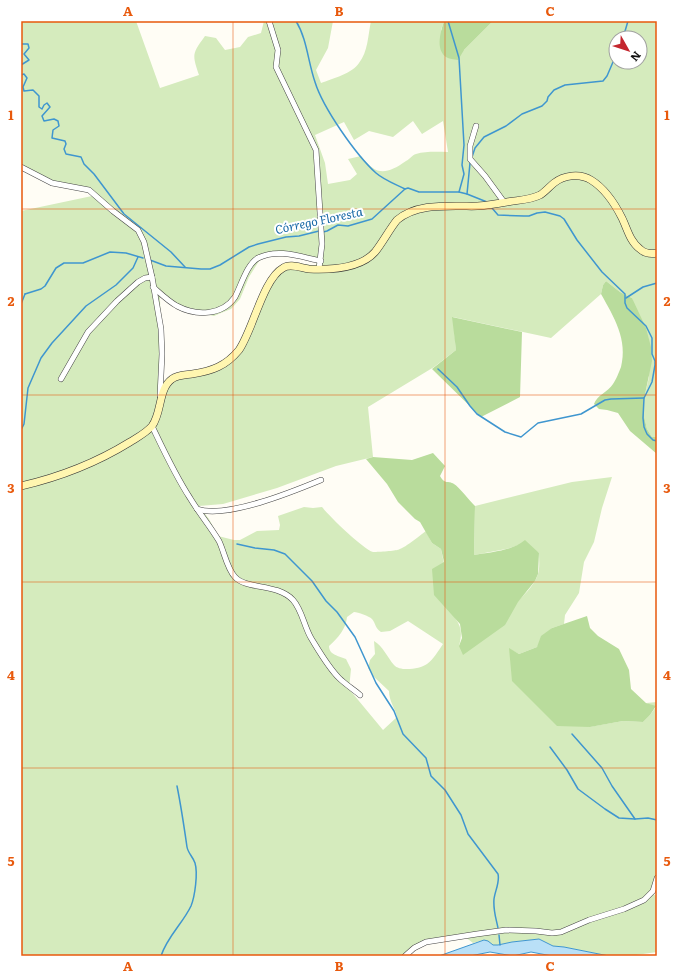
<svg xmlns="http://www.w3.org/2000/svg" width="678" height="977" viewBox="0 0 678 977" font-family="Literata,serif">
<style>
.green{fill:#d5ebbd;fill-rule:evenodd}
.forest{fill:#b9dc9c}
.water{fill:#b9e0f7;stroke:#3f96cf}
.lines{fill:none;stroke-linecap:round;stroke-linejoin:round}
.stream{stroke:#3f96cf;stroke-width:1.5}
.minor-casing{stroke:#444;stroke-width:6}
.secondary-casing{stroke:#333;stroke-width:8}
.minor{stroke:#fff;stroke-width:5}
.secondary{stroke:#fff6b0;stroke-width:7}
.grid{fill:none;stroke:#e8590c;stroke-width:1;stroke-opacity:0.55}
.labels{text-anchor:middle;stroke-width:4;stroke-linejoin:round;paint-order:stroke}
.water-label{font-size:12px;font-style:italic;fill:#1768a6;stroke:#fff}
.neatline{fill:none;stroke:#e8590c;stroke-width:1.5}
.grid-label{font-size:13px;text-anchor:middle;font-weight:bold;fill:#e8590c}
</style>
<rect width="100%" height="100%" fill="#fffdf5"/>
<!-- green -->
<path class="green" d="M21,21H136L160,88L199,75C192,54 192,54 205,36L216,38L225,50L240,47L248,37L261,33L264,21H333L328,48L316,70L321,83C332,79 353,73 359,63C368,52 368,35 371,21H444L441,30L464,50L493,21H657V437H652L647,429L644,416L643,404L649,377L632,298L620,292L606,281L603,285L601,294L551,338L453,317L456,350L434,367L368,407L373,457L336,466L277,488L223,504L199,506L209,519L218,536L234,540H240L257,531L279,530L280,525L278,516L304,507L313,508L322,507C329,516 363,549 373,552C376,552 394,551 397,550C404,549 419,536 426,531L432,543L441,549L455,618C462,627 462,635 459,646C480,631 531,598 538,574C540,568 539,559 539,553L519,545L506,549L474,555L475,506L572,482L612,477L602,508L594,542L584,562L579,593L565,615L564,624L552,628L537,647L519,654L509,649L589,727L623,721L643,722L650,715L656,707L646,703L657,702V885L653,894L657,896V952L629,956H609L564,947L553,946L539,939L512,942L498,945H493L484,940L473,943L464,936L423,943L403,956H21V211L92,196L87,190L54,185L21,167ZM616,38H640V62H616ZM413,121L422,134L443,121L448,152C438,152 426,151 416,154C412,155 410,159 406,161C386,175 376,176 361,156L348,159L357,174L350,180L328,184L325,163L315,135L344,122L354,140L369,131L393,137ZM281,254L317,260L316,266C293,263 285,257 269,278L237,351L214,368L173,376L162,388L160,297L174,306L204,314L214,316L221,313L231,309L240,299L249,277L259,261L265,257ZM354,612C358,612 369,616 372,619C376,624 375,628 381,632L390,631L408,621L443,644C438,651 434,659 427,664C420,669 400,672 394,665C387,657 383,646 374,641L375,654L370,660L368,668L373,676L389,691C389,701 395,708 397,717L383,730L349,689L351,669L346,659C339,656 329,655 329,646C338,638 346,629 347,617Z"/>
<!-- forest -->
<g class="forest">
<path d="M444,21H493L464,50L458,60C454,59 449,59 446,57C435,49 441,31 444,21Z"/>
<path d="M606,281L620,292L632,298L646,328L651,347L652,361L643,404L644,416L647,429L652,437H657V454L630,431L618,413L607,410L599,409L594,404C597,395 608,392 613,384C616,380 619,372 621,367C628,340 614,317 601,294L603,285Z"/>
<path d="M452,317L522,332L520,397L481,417L432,369L456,350Z"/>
<path d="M433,453L445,466L440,476C445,485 448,480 454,484C459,487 470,501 475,506L474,555C491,552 512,551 525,540L539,553L538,574L535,581L518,602L505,625L463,655L459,646L462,638L460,624L434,595L432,569L444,562L441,549L432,543L420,522L415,519L398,502L387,484L366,459L373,457L412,460Z"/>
<path d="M587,616L590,628L598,636L619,649L629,670L631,689L646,703L656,706L650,715L643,722L623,721L590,727L557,726L512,681L509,648L519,654L537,647L541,636L552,628Z"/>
</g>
<!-- water -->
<path class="water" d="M539,939L553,946L564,947L609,956H552L531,952L513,956L490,952L470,956H439L484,940L488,941L493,945H498L512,942Z"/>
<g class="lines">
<!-- stream -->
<g class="stream">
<path d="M296,21C307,39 308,62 315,82C323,108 356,155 376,173C384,180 395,184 405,189"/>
<path d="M448,21L459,58L464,145L462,165L464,174L459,192"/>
<path d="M623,38L628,21"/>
<path d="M21,44H28L29,48L24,54L29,60L21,65"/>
<path d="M21,75L24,74L27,78L23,87L24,91L33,90L39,96V107L42,109L44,105L47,103L50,107L42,116L44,121L54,119L58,121L59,126L53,130L52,138L65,141L66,144L64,149L66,154L81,157L84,164L94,174L124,214L171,252L185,267"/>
<path d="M472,157L475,148L484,137L506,126L522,114L542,106L547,101L548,97L554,90L565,85L603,81L607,76L616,55"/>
<path d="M467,194L470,163"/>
<path d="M492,208L498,215L524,216H529L537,213L545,212L560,216L564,219L577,240L602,272L625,294V303L627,308L646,326L652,338V354L655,361V365L652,382L644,398L643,418L644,427L647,434L653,440L657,441"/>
<path d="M323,232L327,231L338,225L348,226L372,219L405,189L408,188L419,192H459L467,194L487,202"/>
<path d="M150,260L166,266L201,269H210L220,265L249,247L258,244L286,237L299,236L319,231"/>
<path d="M25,294L41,289L45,286L56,268L64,263H83L110,252L126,253L143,258"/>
<path d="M626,298L643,287L657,283"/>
<path d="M21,304L25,294"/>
<path d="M438,369L457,387L470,406L477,414L505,432L521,437L538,423L581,414L605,400L611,399L644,398"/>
<path d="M21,430L24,424L28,388L41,358L52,343L86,306L116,285L133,268L138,257"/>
<path d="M237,544L255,548L274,550L285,554L312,581L326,601L337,612L355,637L376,683L394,711L403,734L426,758L431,776L445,790L461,815L468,834L498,874C500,882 495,891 494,899C493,910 496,918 498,928"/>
<path d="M572,734L602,768L612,786L635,819"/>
<path d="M550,747L567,770L578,789L605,809L619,818L635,819L648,818L657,820"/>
<path d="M499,935L500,945"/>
<path d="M161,956C167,937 183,923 191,906C195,896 198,873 195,863C193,857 188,853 187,847C184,826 181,806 177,786"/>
</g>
<!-- minor casing -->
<g class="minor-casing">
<g id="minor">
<path d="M269,21L278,50L276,67L316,150L322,244L319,269"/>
<path d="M476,126L470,146V159L485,176L504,202"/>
<path d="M21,167L52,183L89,190L113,211L138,230L144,242L152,277L161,329L162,354L160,396"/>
<path d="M153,287C161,294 168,301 177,306C196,316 222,316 235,297C241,286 247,264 258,258C278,248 301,257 321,261"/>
<path d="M61,379L88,332L117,301L138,282L145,278L152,277"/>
<path d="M152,426C164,451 175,475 190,498C199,513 210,526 219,541C224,551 227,569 235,577C247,590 277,583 293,600C302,610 304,626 311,638C319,651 328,667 339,678C345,684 353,689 360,695"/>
<path d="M197,509C226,519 292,492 321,480"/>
<path d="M405,956L414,948L426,942L477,934L506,930L536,931L552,933L561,932L589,920L624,909L644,900L653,891L657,878"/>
</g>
</g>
<!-- secondary casing -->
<g class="secondary-casing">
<path id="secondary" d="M21,486C60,477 96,463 130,442C138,437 146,433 152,426C162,413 158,389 172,379C177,375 185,375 192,374C212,371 226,366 239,350C253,330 263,279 283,268C290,263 301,268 309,269C331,270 360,269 375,252C383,242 389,230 397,220C416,204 444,206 467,206C481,207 494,204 507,202C518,200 530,200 540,195C545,192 549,187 554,183C564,175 580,173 591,180C604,188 615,204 622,218C627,228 630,242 640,249C645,254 651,254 657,253"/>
</g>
<!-- minor -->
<use href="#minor" class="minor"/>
<!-- secondary -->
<use href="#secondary" class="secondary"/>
</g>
<!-- grid -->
<path class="grid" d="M233,21V956M445,21V956M21,209H657M21,395H657M21,582H657M21,768H657"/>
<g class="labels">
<!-- water labels -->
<g class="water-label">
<text transform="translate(319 221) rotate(-12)" y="4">Córrego Floresta</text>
</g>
</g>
<!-- border -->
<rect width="678" height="977" fill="none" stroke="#ffffff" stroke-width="44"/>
<!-- north arrow -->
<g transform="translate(628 50) rotate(129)"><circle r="19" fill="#ffffff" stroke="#a0a0a0"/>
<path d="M0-3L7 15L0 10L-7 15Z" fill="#c4262e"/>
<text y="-6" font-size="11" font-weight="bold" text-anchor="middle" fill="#111111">N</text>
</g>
<rect x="22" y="22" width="634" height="933" class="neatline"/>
<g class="grid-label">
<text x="128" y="16">A</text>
<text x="339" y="16">B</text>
<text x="550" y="16">C</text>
<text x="11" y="120">1</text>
<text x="667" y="120">1</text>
<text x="11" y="306">2</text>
<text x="667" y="306">2</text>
<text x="11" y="493">3</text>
<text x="667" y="493">3</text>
<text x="11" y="680">4</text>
<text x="667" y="680">4</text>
<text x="11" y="866">5</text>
<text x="667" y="866">5</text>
<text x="128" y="971">A</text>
<text x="339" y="971">B</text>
<text x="550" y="971">C</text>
</g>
</svg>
